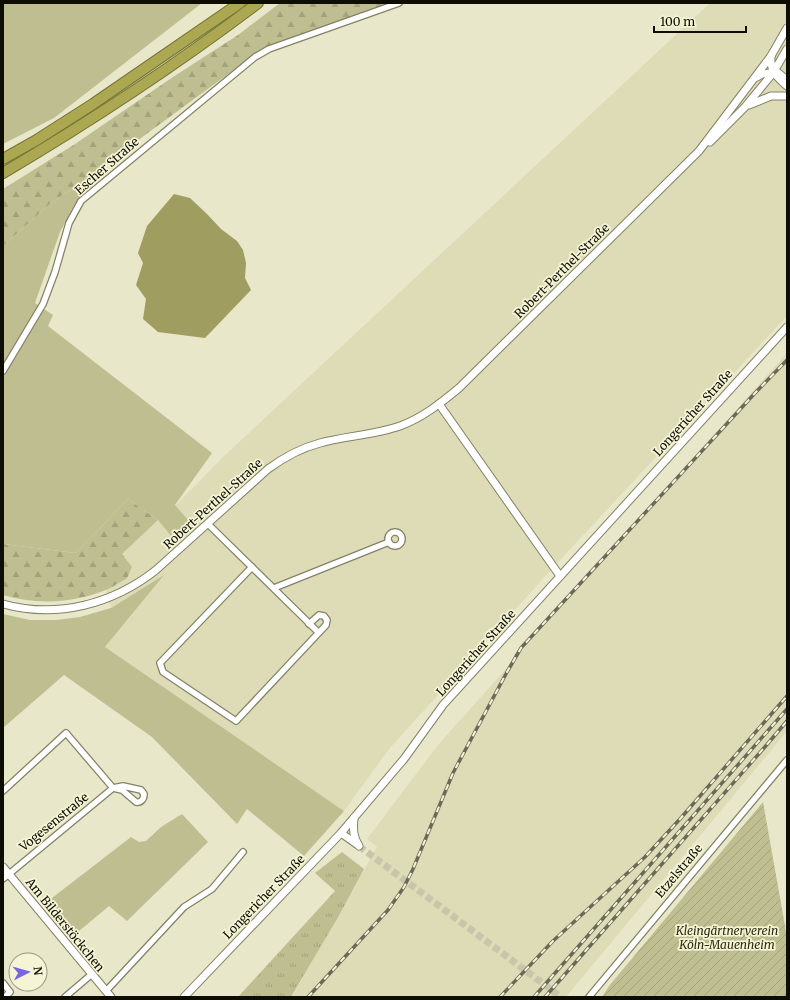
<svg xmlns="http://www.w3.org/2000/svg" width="790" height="1000" viewBox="0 0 790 1000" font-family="Merriweather,serif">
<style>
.built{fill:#dddcb6}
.grass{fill:url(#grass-tufts)}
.forest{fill:url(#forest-firs)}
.park{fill:#bfbe90}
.garden{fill:url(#garden-furrows)}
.water{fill:#a09d60}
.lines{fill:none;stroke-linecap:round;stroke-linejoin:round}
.tertiary-tunnel{stroke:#c7c6ab;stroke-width:7;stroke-dasharray:7 3.5;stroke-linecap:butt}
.minor-casing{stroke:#838266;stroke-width:8}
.tertiary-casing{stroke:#838266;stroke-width:9}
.motorway-casing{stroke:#757237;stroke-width:12}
.minor{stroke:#fff;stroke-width:5.5}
.tertiary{stroke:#fff;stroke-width:7}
.motorway{stroke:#aca852;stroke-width:10}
.rail-casing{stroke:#6b6a58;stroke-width:3.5}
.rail{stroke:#f5f5d6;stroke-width:2;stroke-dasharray:6;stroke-linecap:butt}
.labels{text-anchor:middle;stroke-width:3.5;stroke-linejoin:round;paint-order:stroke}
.street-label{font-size:12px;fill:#0e0d04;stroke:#f5f5d6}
.park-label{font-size:12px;font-style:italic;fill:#2e2c10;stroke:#f5f5d6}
</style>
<defs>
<pattern id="grass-tufts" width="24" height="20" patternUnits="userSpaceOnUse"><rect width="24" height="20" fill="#bfbe90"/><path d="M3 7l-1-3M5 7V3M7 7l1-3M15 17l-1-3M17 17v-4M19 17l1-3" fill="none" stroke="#a3a27b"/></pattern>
<pattern id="forest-firs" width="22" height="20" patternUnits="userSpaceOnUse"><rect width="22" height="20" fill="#bfbe90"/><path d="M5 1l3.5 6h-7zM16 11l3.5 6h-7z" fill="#a3a27b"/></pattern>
<pattern id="garden-furrows" width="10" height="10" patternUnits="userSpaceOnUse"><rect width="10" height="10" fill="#bfbe90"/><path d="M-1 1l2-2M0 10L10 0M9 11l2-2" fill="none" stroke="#a3a27b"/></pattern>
</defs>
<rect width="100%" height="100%" fill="#e8e7c9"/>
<!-- built -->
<g class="built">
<path d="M710,3H787V316L561,559L389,749L344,811L105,647L163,576L111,608L106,590L116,584L122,554L158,520L176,542L193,527L175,506L223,457Z"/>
<path d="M787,353V731L566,997H292L377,847L367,839L438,745Z"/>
</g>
<!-- grass -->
<path class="grass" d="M342,852L364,869L337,919L291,997H238L335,891L315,873Z"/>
<!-- forest -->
<g class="forest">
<path d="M280,3H389L269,46L254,55L107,163L92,175L51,203L3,246V189L75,144L173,77L238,35Z"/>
<path d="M128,499L158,520L122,554L132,567C130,570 129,575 127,578C124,581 117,583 114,586C81,603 38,606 3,595V544L76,553Z"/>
</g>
<!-- park -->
<g class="park">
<path d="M3,3H202L54,118L3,144Z"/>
<path d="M92,175L95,183L74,205L60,232L35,303L53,315L48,326L212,453L175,505L193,526L176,542L158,520L128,499L76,553L3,544V246L51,203Z"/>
<path d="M164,575L105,647L344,811L304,856L247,809L237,824L152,737L64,675L3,728V614L30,620H56L80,617L111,608Z"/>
<path d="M182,814L208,842L127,921L109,906L73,936L51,906L52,898L131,837L139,842L146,841L161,827Z"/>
</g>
<!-- garden -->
<path class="garden" d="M763,802L787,937V997H602L609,986Z"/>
<!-- water -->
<path class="water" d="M174,194L190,198L207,214L221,229L237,241L243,250L246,263L245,278L251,290L205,338L158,332L143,319L146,299L136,285L143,263L138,253L147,226Z"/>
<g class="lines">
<!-- tertiary-tunnel -->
<path class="tertiary-tunnel" d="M359,846L561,997"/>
<!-- minor casing -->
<g class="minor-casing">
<g id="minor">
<path d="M3,371L43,304L55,272L69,223L81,201L255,57L269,49L399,3"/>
<path d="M208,524L318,632"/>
<circle cx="395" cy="539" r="7"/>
<path d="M252,567L160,663L163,672L236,721L326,625L327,620L324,616L319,615L309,624"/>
<path d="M274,588L389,542"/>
<path d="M123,786L141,790L144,794C144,799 141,803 136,802L122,790L113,788Z"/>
<path d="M3,791L66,733L113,788L3,879"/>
<path d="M3,983L10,992L5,997"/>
<path d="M106,991L184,907L212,889L243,852"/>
<path d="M65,997L92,974"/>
<path d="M589,997L787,760"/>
</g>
</g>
<!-- tertiary casing -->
<g class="tertiary-casing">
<g id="tertiary">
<path d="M771,56C770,72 776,76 787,86"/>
<path d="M757,77L762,74L777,72L787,80"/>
<path d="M749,105L771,96H787"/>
<path d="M710,142L745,107L773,73L787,49"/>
<path d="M439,404L560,576"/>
<path d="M3,604C57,619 113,604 156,570L268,469C283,458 301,448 320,443C346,436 374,435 400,426C422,418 441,403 459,388L699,151L771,56L787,28"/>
<path d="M354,818C353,829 353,837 359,846"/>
<path d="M341,833L358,845"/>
<path d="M3,867L111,997"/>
<path d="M184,997L341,833L404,759L443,705L787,327"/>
</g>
</g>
<!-- motorway casing -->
<g class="motorway-casing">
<g id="motorway">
<path d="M3,159L35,141L93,104L240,3"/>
<path d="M3,173C91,121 176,65 258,3"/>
</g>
</g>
<!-- minor -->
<use href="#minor" class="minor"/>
<!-- tertiary -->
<use href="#tertiary" class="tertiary"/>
<!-- motorway -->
<use href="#motorway" class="motorway"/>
<!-- rail casing -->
<g class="rail-casing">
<g id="rail">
<path d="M308,997L388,910L404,887L413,869L453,773L507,672L521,648L756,392L787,360"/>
<path d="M500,997L553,941L645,857L680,819L787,696"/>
<path d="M534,997L787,709"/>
<path d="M545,997L764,748L787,721"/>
</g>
</g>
<!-- rail -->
<use href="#rail" class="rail"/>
</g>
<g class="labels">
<!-- street labels -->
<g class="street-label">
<text transform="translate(107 166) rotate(-41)" y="4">Escher Straße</text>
<text transform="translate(562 271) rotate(-45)" y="4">Robert-Perthel-Straße</text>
<text transform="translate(693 413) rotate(-48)" y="4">Longericher Straße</text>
<text transform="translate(213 504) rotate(-42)" y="4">Robert-Perthel-Straße</text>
<text transform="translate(476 653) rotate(-48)" y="4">Longericher Straße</text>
<text transform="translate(54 822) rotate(-39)" y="4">Vogesenstraße</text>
<text transform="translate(679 871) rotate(-50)" y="4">Etzelstraße</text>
<text transform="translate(264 897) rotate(-46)" y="4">Longericher Straße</text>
<text transform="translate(65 925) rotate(51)" y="4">Am Bilderstöckchen</text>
</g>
<!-- park labels -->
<g class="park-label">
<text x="727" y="935">Kleingärtnerverein<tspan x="727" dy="14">Köln-Mauenheim</tspan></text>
</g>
</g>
<!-- border -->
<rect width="790" height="1000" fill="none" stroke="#0e0d04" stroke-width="8"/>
<!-- north arrow -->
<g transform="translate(28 972) rotate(84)"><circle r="19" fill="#f5f5d6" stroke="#999882"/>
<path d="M0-3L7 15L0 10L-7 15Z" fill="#7667e1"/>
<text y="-6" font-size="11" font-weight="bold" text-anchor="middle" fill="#0e0d04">N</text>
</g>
<!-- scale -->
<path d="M654 26v6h92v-6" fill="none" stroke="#0e0d04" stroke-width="2"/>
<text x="660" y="26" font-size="12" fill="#0e0d04" stroke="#f5f5d6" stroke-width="3" paint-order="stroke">100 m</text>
</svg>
